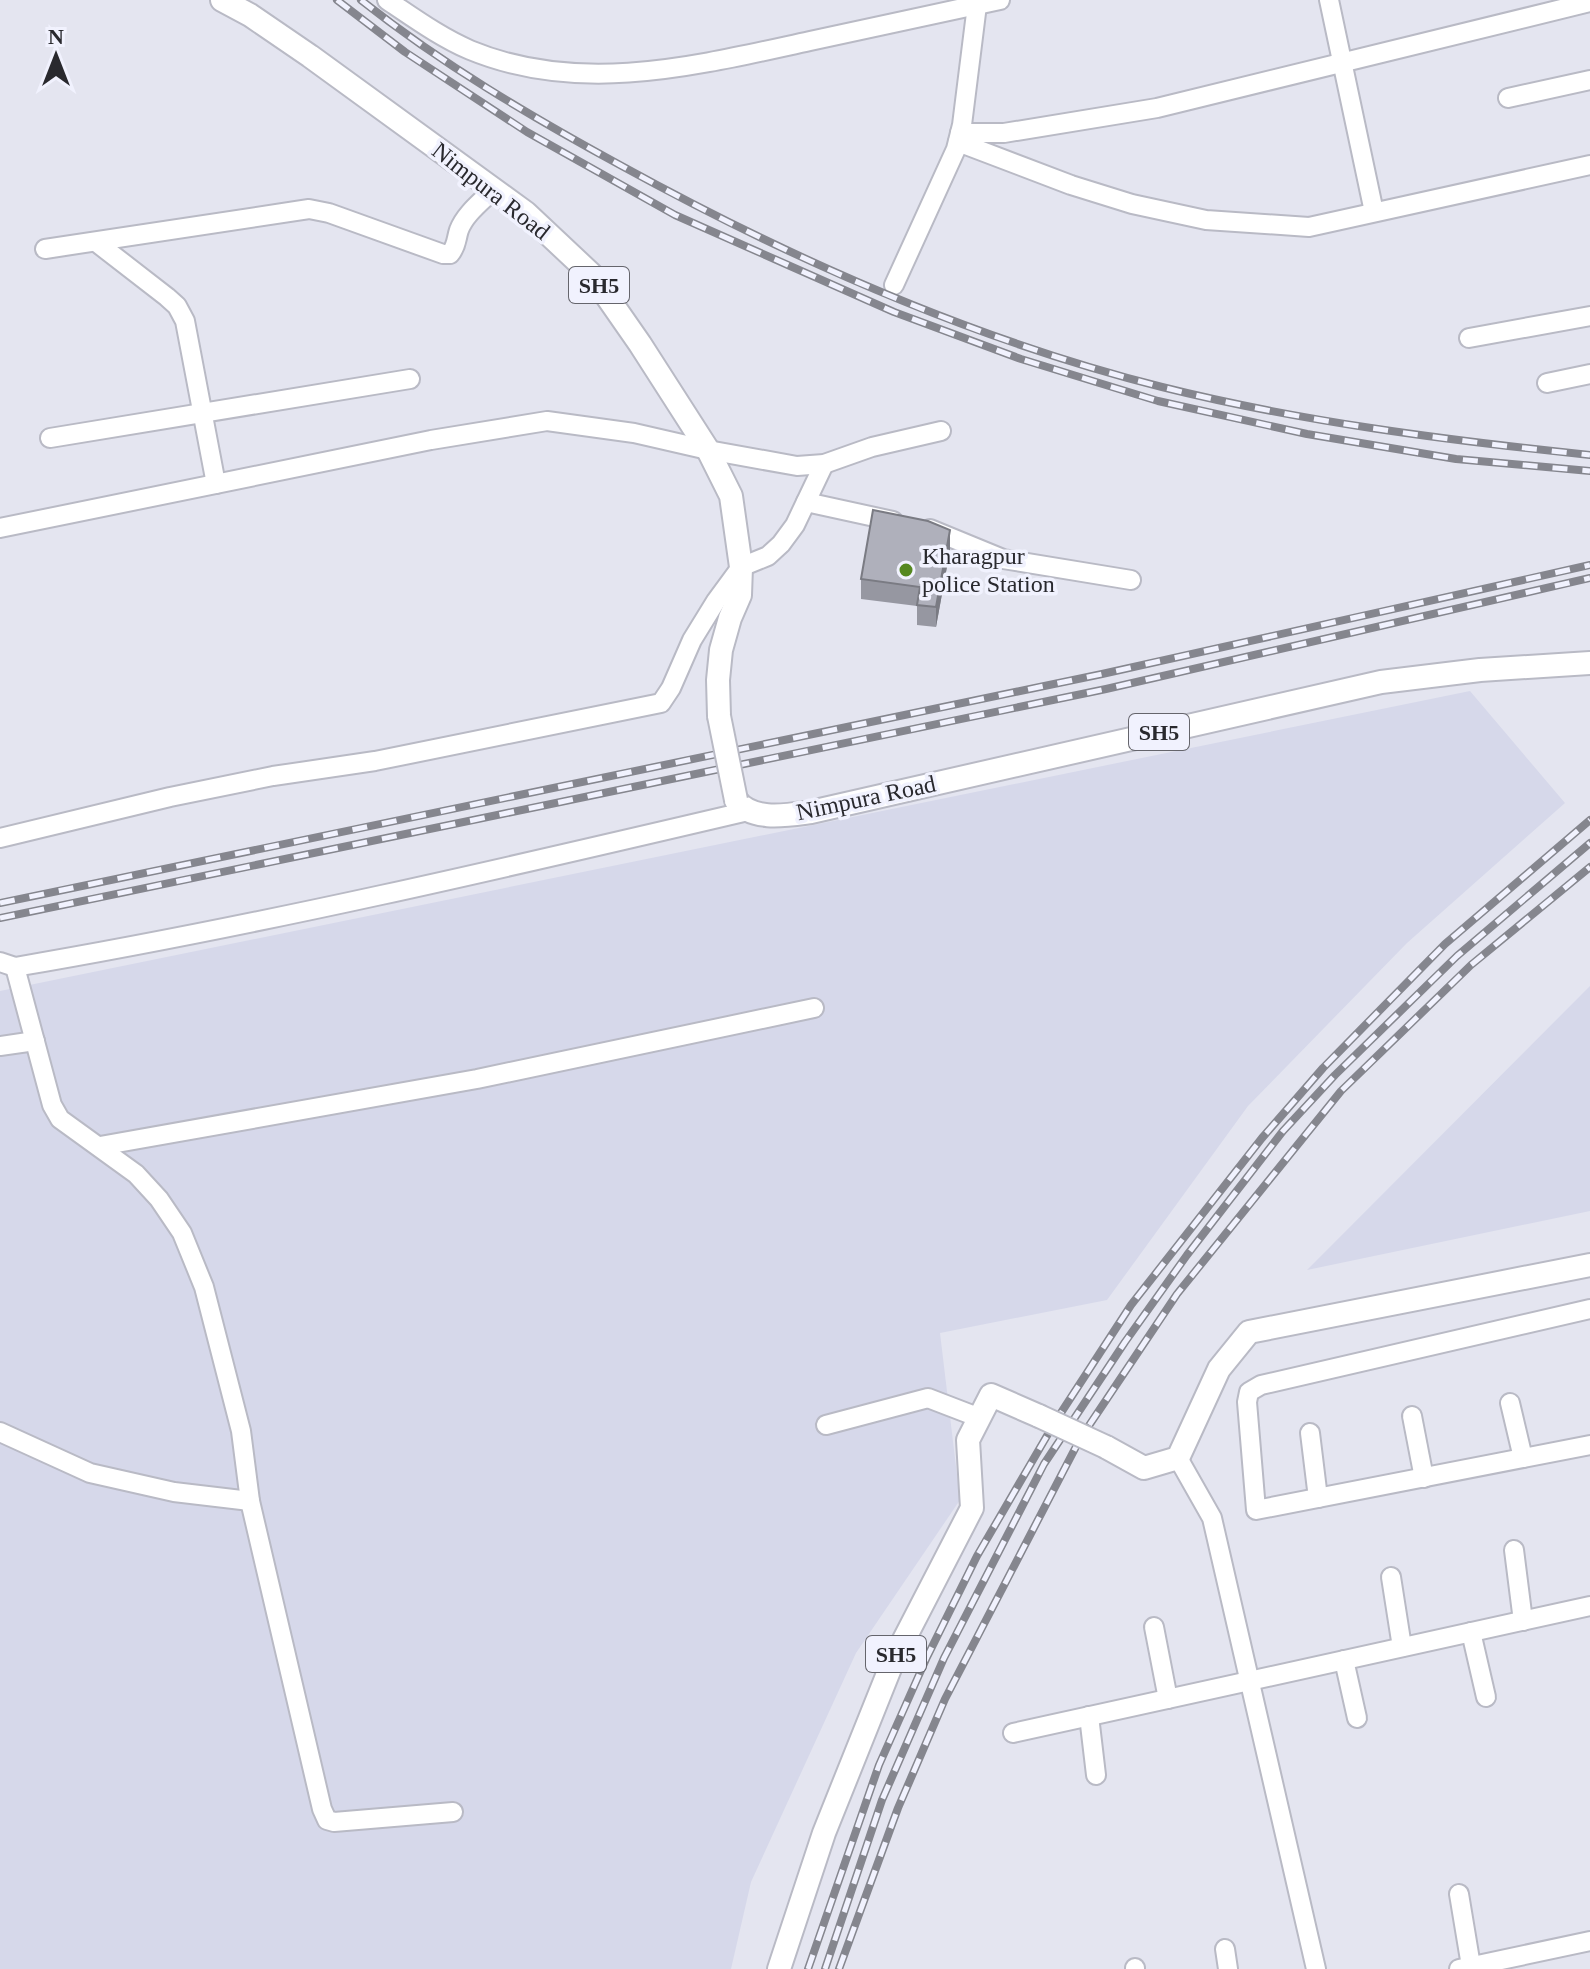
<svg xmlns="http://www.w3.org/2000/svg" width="1590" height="1969" viewBox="0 0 1590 1969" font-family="'Times New Roman',serif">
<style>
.built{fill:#d6d8ea}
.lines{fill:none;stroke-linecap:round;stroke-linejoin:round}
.minor-casing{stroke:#b9bac5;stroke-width:22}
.major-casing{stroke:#b9bac5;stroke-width:26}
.minor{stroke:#fff;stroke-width:18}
.major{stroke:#fff;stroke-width:22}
.rail-casing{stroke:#85868e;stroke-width:8}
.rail{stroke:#f1f2fe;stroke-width:5;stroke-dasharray:15;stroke-linecap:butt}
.major-bridge-casing{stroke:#b9bac5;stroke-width:26;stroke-linecap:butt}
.major-bridge{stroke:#fff;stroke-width:22}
.wall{fill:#9697a1}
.shaded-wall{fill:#7a7b83}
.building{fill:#afb0bb;stroke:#7a7b83;stroke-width:2}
.poi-dot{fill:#558820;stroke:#f1f2fe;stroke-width:3}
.labels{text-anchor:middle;stroke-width:7;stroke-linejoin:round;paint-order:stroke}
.shield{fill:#f1f2fe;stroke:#65656c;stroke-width:2}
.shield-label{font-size:22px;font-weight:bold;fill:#29292e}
.street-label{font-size:24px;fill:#29292e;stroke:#f1f2fe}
.poi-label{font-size:24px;fill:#29292e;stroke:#f1f2fe;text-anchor:start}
</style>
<rect width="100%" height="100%" fill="#e4e5f0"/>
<!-- built -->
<g class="built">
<path d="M1470,691L1565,803L1407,943L1248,1106L1107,1300L940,1333L960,1500L856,1653L751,1882L731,1969H0V991Z"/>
<path d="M1590,986V1211L1307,1270Z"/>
</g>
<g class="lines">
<!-- minor casing -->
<g class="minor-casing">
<g id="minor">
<path d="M387,0C414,18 440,37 470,50C581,96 699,65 810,41C873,27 937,14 1000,0"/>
<path d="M1329,0L1374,212"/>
<path d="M1508,98L1590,80"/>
<path d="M960,133H1004L1157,108L1590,2"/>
<path d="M958,142L1071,185L1132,204L1206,220L1309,227L1590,165"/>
<path d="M96,242L167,297L177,306L185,321L216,484"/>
<path d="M45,249L309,209L329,213L443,254H450C457,246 456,239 459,230C465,214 481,202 493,190"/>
<path d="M894,285L956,149L962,125L977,5"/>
<path d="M1469,338L1590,316"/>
<path d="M1547,383L1590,374"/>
<path d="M50,438L410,379"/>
<path d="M806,502L893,521"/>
<path d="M0,528L431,440L547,421L634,433L708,450L797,466L824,464L872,447L941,431"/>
<path d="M930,529L1003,559L1131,580"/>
<path d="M0,838L170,797L273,776L375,761L661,703L671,688L692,640L716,601L741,567L768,556L781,544L795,525L824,464"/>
<path d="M0,962L15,967C262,925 505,868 748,811"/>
<path d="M15,967L52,1105L60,1119L136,1174L159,1199L182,1233L204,1287L241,1431L250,1501L322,1809L327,1820L334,1822L453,1812"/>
<path d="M0,1046L35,1041"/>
<path d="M100,1146L477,1079L814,1008"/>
<path d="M1590,1309L1261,1385L1249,1392L1247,1402L1256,1510L1590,1445"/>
<path d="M1510,1403L1523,1458"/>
<path d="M1412,1416L1424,1478"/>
<path d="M826,1425L928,1398L980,1418"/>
<path d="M0,1432L90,1473L174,1492L250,1501"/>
<path d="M1310,1433L1318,1498"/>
<path d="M1178,1458L1212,1518L1316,1969"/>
<path d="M1514,1550L1523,1621"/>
<path d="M1391,1577L1402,1647"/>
<path d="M1154,1627L1168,1699"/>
<path d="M1471,1632L1486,1697"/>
<path d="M1344,1660L1357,1718"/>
<path d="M1089,1716L1096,1775"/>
<path d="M1013,1733L1590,1606"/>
<path d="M1459,1894L1471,1966"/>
<path d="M1225,1949L1228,1969"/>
<path d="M1135,1968V1969"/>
<path d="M1459,1969L1590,1941"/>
</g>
</g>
<!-- major casing -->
<g class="major-casing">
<g id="major">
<path d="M222,0L250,15L310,56L526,213L592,275L640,344L708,450L731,496L741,567L740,595L730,618L721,650L718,680L719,716"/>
<path d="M736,800C752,822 788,815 811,812L1381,682L1480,670L1590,663"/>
<path d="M1106,1447L1144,1468L1178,1458L1219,1369L1249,1332L1590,1265"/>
<path d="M779,1969L824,1833L893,1661L972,1508L968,1440L991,1395L1039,1416"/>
</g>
</g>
<!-- minor -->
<use href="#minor" class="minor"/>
<!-- major -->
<use href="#major" class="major"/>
<!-- rail casing -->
<g class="rail-casing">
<g id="rail">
<path d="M337,0L405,52L527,132L675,215L894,312L1021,359L1158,401L1307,434L1456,459L1590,471"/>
<path d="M361,0C442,64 530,116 620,165C791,259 972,339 1162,387C1302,422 1446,440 1590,455"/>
<path d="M0,903L1102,674L1590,565"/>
<path d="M0,918L1106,689L1590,578"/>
<path d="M808,1969L879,1765L927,1657L977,1556L1055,1422L1131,1305L1262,1138L1323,1068L1445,944L1590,820"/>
<path d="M825,1969L882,1800L944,1658L1044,1464L1125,1342L1187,1255L1283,1131L1335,1075L1457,956L1590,843"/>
<path d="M839,1969L898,1808L945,1699L1080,1439L1177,1294L1341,1091L1471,965L1590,867"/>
</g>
</g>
<!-- rail -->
<use href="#rail" class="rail"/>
<!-- major-bridge casing -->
<g class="major-bridge-casing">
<g id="major-bridge">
<path d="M719,716L736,800"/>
<path d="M1039,1416L1106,1447"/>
</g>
</g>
<!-- major-bridge -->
<use href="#major-bridge" class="major-bridge"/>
</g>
<!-- wall -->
<path class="wall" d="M950,550L936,627L917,625V606L861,599V579Z"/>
<!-- shaded-wall -->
<path class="shaded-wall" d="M950,530V550L936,627V607Z"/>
<!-- building -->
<path class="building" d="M873,510L928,521L950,530L936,607L917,605L920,587L861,579Z"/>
<!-- markers -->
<circle class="poi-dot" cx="906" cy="570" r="8"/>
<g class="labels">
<!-- shield labels -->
<g class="shield">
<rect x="569" y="267" width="60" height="36" rx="6"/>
<rect x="1129" y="714" width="60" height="36" rx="6"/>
<rect x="866" y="1636" width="60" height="36" rx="6"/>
</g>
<g class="shield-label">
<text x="599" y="293">SH5</text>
<text x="1159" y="740">SH5</text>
<text x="896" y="1662">SH5</text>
</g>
<!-- street labels -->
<g class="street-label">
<text transform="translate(491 191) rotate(38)" y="8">Nimpura Road</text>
<text transform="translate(866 798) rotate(-12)" y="8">Nimpura Road</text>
</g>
<!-- poi labels -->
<g class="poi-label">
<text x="922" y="564">Kharagpur<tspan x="922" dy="28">police Station</tspan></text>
</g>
</g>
<!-- north arrow -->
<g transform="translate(56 56)" stroke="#f1f2fe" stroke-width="6" paint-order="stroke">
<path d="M0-6L14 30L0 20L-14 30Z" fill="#29292e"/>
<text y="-12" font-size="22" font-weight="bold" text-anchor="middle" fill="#29292e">N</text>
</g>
</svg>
